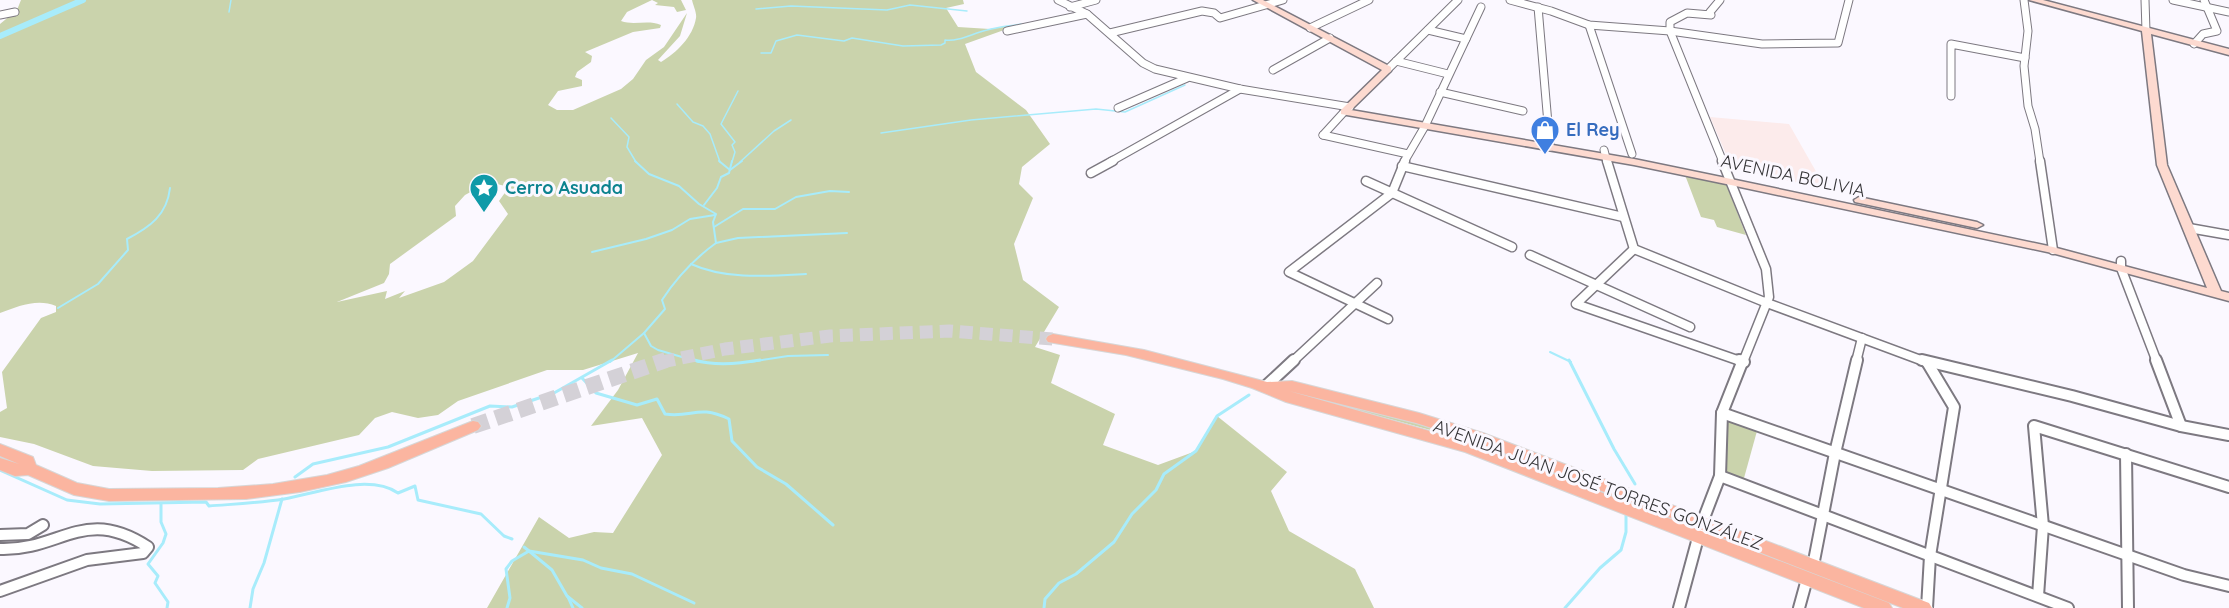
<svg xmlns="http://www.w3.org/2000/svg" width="2229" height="608" viewBox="0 0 2229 608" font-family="Quicksand,sans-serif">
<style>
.industrial{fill:#fcebeb}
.green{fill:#cad3ac;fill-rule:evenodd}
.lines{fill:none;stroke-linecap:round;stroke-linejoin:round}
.stream-far2{stroke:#a8ecfb;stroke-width:1.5}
.stream-far1{stroke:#a8ecfb;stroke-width:2}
.stream{stroke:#a8ecfb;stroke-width:3}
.canal{stroke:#a8ecfb;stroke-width:6}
.primary-tunnel-far1{stroke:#d4d1d7;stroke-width:13;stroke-dasharray:13 7;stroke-linecap:butt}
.primary-tunnel{stroke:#d4d1d7;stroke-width:16;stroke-dasharray:16 8;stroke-linecap:butt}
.street-far2-casing{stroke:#7d7981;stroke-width:9}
.street-far1-casing{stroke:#7d7981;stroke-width:11}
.street-casing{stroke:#7d7981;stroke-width:14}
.secondary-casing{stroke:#7d7981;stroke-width:3}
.primary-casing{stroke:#d7d7d7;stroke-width:2}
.street-far2{stroke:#fff;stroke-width:7}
.street-far1{stroke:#fff;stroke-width:8}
.street{stroke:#fff;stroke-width:10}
.secondary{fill:#fddad0;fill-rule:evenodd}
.primary{fill:#fbb5a0;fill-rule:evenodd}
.labels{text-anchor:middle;stroke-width:6;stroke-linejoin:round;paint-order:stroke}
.shop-label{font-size:18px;font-weight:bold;fill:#366cbe;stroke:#fbf8ff;text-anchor:start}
.street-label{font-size:18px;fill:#363538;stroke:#fbf8ff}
.culture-label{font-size:18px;font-weight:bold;fill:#0d838f;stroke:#fbf8ff;text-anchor:start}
</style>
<rect width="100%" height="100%" fill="#fbf8ff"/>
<!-- industrial -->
<path class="industrial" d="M1710,117L1789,124L1826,189L1732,168Z"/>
<!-- green -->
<g class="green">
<path d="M21,0H681L686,10L677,12L674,7L655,5L658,3L652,0L627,12L621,21C635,26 647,19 661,25L660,28L633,32L585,52L592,56L591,62L577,72L575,77L582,80V86L558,91L548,105L557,110H573L621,89L633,79L646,60L664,47L687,13L680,36L658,60L661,62C676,53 693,37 696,18C697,13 693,5 692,0H963L964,4L946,8L958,27L990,29L1021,24L965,44L976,72L1026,110L1050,144L1022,167L1019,184L1033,198L1014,244L1023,280L1059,307L1035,347L1060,355L1051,383L1115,414L1103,445L1158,465L1196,451L1217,416L1287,472L1271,491L1289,531L1355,569L1374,608H487L539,517L569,538L594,532L613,533L662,455L642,418L591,426L618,390L638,353L583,370H547L458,401L438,415L418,418L392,412L375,418L359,435L258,459L243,470L152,471L93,466L34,444L0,437V412L7,408L2,372L41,318L56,312V306C38,298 18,306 0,313V24L17,10ZM489,182L509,187L499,201L508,214L473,261L444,282L399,298L405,291L385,299L387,291L337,302L384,283L389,274L390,264L456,216L455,206L465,195Z"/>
<path d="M1685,175L1726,184L1746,235L1717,227L1714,220L1701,217Z"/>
<path d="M1290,392C1394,406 1499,448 1597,484L1596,489L1500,452L1449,435Z"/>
<path d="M1726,419L1757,431L1744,478L1723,472Z"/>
</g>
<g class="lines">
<!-- stream-far2 -->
<g class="stream-far2">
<path d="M756,9L791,6L887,10L910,5L967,11"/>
<path d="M229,12L231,0"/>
<path d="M761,53H771L776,41L797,35L844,41L852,38L903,46L941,45L945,43V40C959,42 973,33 987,30C998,27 1010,26 1021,24"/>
<path d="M677,104L693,122L703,126L710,134L720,162"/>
<path d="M611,118L629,137L627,147L636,162"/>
<path d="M881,133L971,120L1096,109L1125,112L1185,85"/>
<path d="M732,162L735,152L732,145L735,142L721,124L738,91"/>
<path d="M740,162L774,131L791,120"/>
</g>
<!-- stream-far1 -->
<g class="stream-far1">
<path d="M719,161L730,170L742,161"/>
<path d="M704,205L717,188L721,177L729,173L732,161"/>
<path d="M714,227L743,209H775L796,197L830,191L849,192"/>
<path d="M716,243L738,238L847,233"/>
<path d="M592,252L646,239L672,230L690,219L715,215"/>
<path d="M691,264C726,280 769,276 806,274"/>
<path d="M58,308L98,284L128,250L127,239C150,227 167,215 170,188"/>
<path d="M644,333L651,346L658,350L699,362"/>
<path d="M1550,352L1571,362"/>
<path d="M610,362L644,333L665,309L662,300C677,277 694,259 716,243L713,222L716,214L699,204L679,186L649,174L635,161"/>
<path d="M750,362L788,356L828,355"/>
</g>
<!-- stream -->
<g class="stream">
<path d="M694,360C715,366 738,364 760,360"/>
<path d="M1569,360L1614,449L1635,484"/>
<path d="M582,378L596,393L637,405L657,399L665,414C693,418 698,404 729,419L732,441L757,467L786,484L833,525"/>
<path d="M0,470L67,500L100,504L206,502L209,506C234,504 259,503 284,499C317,493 369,473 398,493L415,486L418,500L481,514L504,536L512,539"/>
<path d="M295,477L313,464L388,447L490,406L512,407L554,393L612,360"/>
<path d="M161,504V522L166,534L163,543L148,564L158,576L155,583L168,602L167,608"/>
<path d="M524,547L529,551L583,560L601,568L632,574L694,603"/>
<path d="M568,597L573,608"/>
<path d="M250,608L253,589L264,563L282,499"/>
<path d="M507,608L510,598L506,569L512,561L529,551L552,570L567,596L582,608"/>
<path d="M1044,608L1045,599L1059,583L1076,574L1114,542L1132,514L1156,490L1164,474L1196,451L1217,416L1249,395"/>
<path d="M1565,608L1600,568L1621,550L1626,532V514"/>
</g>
<!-- canal -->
<path class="canal" d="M0,36L83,0"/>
<!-- primary-tunnel-far1 -->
<path class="primary-tunnel-far1" d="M662,362L725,349L830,336L949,331L1053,339"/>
<!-- primary-tunnel -->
<path class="primary-tunnel" d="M473,426L666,360"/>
<!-- street-far2 casing -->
<g class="street-far2-casing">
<g id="street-far2">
<path d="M1058,0L1087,14L1143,63L1155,69L1240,89L1350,107"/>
<path d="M1510,0L1551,11L1589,25L1670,31L1762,44L1838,43L1849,0"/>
<path d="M1720,0L1710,12L1711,15L1687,13L1670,22V31L1723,162"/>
<path d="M2024,0L2028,31L2024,66L2028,106L2035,129L2040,162"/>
<path d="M2145,0L2146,31"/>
<path d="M2173,0L2229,12"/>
<path d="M1070,7L1096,0"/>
<path d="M1538,7L1550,147"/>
<path d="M0,15L15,12"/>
<path d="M1589,25L1632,154"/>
<path d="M1310,28L1369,0"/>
<path d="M1428,30L1466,39"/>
<path d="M1007,31L1087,14"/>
<path d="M1110,33L1202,11L1214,13L1220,18L1283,0"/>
<path d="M2194,44L2203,34L2217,31L2204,0"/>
<path d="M1396,61L1448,74"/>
<path d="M1388,69L1458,0"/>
<path d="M1273,70L1330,38"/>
<path d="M1440,92L1523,111"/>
<path d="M1951,96V44L2025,58"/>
<path d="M1118,108L1187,78"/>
<path d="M1323,135L1408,154"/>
<path d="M1323,135L1344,112"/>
<path d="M1604,150L1607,162"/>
<path d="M1110,162L1240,89"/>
<path d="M1404,162L1425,126L1481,7"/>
</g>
</g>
<!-- street-far1 casing -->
<g class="street-far1-casing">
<g id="street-far1">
<path d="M1607,161L1634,249L1767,303L1926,362"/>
<path d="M1722,161L1766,269L1769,297L1743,362"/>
<path d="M2040,161L2053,250"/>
<path d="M1402,166L1623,217"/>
<path d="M1091,173L1113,161"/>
<path d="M1366,181L1512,247"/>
<path d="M2189,228L2229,235"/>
<path d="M1634,249L1576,304L1743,362"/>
<path d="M1530,255L1690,327"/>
<path d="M2121,261V268L2157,362"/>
<path d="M1388,319L1289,272L1392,193L1405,161"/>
<path d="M1292,362L1377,283"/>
<path d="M1856,362L1862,338"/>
</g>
</g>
<!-- street casing -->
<g class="street-casing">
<g id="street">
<path d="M1739,360L1744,362"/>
<path d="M1922,360L2072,396L2181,426L2229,435"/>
<path d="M2156,360L2181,426"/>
<path d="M1927,362L1954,407L1930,556L1927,608"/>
<path d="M1266,386L1294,360"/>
<path d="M1722,413L2184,575L2229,586"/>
<path d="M2126,454L2128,608"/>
<path d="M1720,476L2068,608"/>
<path d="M0,535L28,534L43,525"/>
<path d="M0,549C61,551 84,505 148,547L143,553L87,560L0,591"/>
<path d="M1813,566L1835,453L1857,360"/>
<path d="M2038,596L2043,526L2034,426L2229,487"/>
<path d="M1679,608L1702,523L1720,476L1722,413L1743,360"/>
<path d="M1799,608L1807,579"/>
</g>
</g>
<!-- secondary casing -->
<g class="secondary-casing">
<g id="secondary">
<path d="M1253,0H1263L1391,67V71L1351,110L1634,159L1731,179L2053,247L2207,288L2157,165L2142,31L2029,0H2043L2229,49V55L2151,34L2167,165L2221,291L2229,293V301L2052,253L1731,185L1634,165L1341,114V110L1382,70Z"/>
<path d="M1859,197L1977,222L1983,225L1977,228L1855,202L1854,200Z"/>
</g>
</g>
<!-- primary casing -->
<g class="primary-casing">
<g id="primary">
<path d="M1053,334L1144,350L1267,382L1292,381L1419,413L1483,433L1929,603L1932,608H1903L1473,441L1416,423L1289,391L1475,444L1889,603L1892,608H1864L1465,452L1286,402L1252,388L1223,379L1126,355L1048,342L1046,339L1048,336Z"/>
<path d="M473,421L478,422L481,426L478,430L388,468L346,482L300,492L246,499L109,501L74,495L28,475L15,476L0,470V458L19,464L0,456V444L33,457L36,465L77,483L109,489L218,488L273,484L327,475L359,466Z"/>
</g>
</g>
<!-- street-far2 -->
<use href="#street-far2" class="street-far2"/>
<!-- street-far1 -->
<use href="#street-far1" class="street-far1"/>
<!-- street -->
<use href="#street" class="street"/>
<!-- secondary -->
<use href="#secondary" class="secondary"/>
<!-- primary -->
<use href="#primary" class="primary"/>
</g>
<!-- icons -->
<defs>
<g id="shop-pin" transform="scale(1.5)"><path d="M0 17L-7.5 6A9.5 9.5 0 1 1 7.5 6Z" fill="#3f7fe0" stroke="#fbf8ff"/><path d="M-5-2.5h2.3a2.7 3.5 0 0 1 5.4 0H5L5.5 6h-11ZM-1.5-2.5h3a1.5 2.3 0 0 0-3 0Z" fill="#fff"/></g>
<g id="sight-pin" transform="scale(1.5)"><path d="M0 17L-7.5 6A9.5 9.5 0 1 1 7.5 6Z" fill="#0f9aa8" stroke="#fbf8ff"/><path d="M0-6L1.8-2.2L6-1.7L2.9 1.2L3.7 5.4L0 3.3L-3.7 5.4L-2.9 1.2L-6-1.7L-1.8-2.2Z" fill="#fff"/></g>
</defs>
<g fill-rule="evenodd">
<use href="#shop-pin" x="1545" y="130"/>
<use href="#sight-pin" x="484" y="188"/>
</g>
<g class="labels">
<!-- shop labels -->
<g class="shop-label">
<text x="1566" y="136">El Rey</text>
</g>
<!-- street labels -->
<g class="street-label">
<text transform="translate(1793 176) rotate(12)" y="6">AVENIDA BOLIVIA</text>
<text transform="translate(1598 485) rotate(20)" y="6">AVENIDA JUAN JOSÉ TORRES GONZÁLEZ</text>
</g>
<!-- culture labels -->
<g class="culture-label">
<text x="505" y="194">Cerro Asuada</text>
</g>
</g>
</svg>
